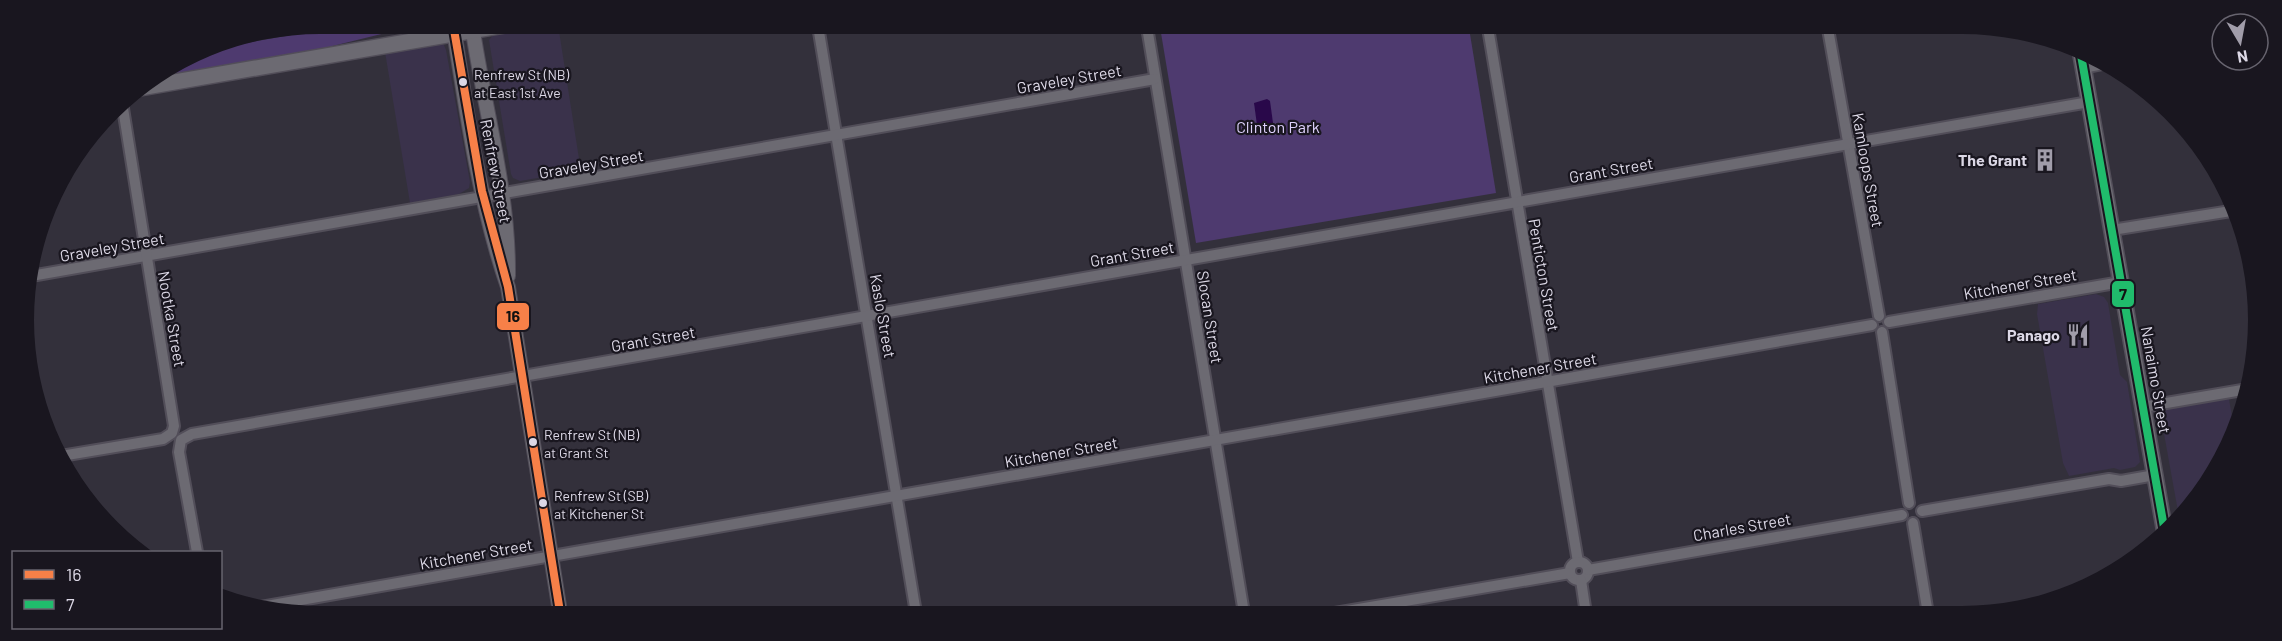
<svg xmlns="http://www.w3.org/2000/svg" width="2282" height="641" viewBox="0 0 2282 641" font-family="Barlow,sans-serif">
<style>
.built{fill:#3a324b}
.green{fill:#4e3a6f}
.water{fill:#29084a}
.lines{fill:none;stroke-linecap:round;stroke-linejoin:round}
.minor-casing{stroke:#524e59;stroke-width:14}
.tertiary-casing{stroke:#524e59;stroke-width:16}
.secondary-casing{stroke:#524e59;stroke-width:18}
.minor{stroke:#6c6a72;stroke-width:10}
.tertiary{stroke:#6c6a72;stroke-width:14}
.secondary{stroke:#6c6a72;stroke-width:15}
.bus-1-casing{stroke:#19161f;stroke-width:12}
.bus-2-casing{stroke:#19161f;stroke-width:12}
.bus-1{stroke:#f78048;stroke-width:8}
.bus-2{stroke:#20bc6c;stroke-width:8}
.bus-dot{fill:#dcd8e6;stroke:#19161f;stroke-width:2}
.labels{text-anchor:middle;stroke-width:4.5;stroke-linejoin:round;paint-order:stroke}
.bus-label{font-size:14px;fill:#dcd8e6;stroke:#19161f;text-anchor:start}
.street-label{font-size:16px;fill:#dcd8e6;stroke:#19161f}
.park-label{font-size:16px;fill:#ded1fb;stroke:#19161f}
.poi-label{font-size:16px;font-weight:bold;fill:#dcd8e6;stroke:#19161f;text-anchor:end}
.line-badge{stroke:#19161f;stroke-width:2}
.pale-badge-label{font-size:16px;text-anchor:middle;font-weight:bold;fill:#111}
</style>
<rect width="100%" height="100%" fill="#33303b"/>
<!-- built -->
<g class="built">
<path d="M543,25H554L559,31L580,165L578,171L520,181L513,178L511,174L489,40L494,34L498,33Z"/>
<path d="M438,43L444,45L446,50L470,182L469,188L459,194L410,203L385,52Z"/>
<path d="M2096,294L2104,297L2108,303L2120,375L2127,382L2140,462L2135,467L2120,470L2114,468L2069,476L2063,463L2037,314L2038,304Z"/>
<path d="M2229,399L2234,428L2218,468L2179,517L2161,417L2163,412L2170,408Z"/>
</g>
<!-- green -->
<g class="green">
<path d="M355,24H422L296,55L155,79L200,51Z"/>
<path d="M1160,27L1469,28L1496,193L1196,243Z"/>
</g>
<!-- water -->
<path class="water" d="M1267,99L1270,101L1273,123L1272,126L1260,128L1257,125L1254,103Z"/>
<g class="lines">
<!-- minor casing -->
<g class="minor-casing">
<g id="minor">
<path d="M818,26L916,613"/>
<path d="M1147,27L1244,613"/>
<path d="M1488,28L1578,562"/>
<path d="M1828,29L1879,316"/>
<path d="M2083,68L2103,64"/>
<path d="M2112,230L2231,211"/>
<path d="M31,276L1155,79"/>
<path d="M1889,322L2121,282"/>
<path d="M1882,332L1909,503"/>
<path d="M2143,407L2248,389"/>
<path d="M61,456L163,439L172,433L174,426L122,102"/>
<path d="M1922,511L2109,479L2121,481L2155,475"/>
<path d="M1913,523L1928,614"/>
<path d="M197,552L179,452L181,440L192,434L2089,102"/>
<circle cx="1579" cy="571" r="9"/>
<path d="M1588,570L1902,515"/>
<path d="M1581,580L1586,614"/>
<path d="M255,608L1872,325"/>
<path d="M1335,613L1570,573"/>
</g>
</g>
<!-- tertiary casing -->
<g class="tertiary-casing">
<g id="tertiary">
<path d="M453,24C466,109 480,206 508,287L560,612"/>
<path d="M472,25C484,108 509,191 508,276"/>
</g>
</g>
<!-- secondary casing -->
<g class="secondary-casing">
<g id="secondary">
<path d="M2081,55L2165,533"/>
<path d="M140,88L505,25"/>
</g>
</g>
<!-- minor -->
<use href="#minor" class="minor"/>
<!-- tertiary -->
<use href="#tertiary" class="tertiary"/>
<!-- secondary -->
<use href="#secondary" class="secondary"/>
<!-- bus-1 casing -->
<g class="bus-1-casing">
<path id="bus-1" d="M453,24L482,191L508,287L560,612"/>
</g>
<!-- bus-2 casing -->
<g class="bus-2-casing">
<path id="bus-2" d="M2081,55L2165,533"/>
</g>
<!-- bus-1 -->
<use href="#bus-1" class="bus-1"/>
<!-- bus-2 -->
<use href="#bus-2" class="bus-2"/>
</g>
<!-- icons -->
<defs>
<g id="building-bare" transform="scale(1.8)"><path d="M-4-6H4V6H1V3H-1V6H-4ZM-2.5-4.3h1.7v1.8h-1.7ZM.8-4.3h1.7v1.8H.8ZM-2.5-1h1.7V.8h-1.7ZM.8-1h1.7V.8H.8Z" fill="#a19daa" stroke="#19161f" stroke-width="2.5" paint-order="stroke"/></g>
<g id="restaurant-bare" transform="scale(1.8)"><path d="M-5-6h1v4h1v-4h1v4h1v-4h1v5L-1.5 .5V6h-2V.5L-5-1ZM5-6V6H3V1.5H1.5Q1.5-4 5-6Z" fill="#a19daa" stroke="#19161f" stroke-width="2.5" paint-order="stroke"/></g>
</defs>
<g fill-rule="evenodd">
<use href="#building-bare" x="2045" y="160"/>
<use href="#restaurant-bare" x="2078" y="335"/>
</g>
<!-- markers -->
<g class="bus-dot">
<circle cx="463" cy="82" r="5"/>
<circle cx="533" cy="442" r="5"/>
<circle cx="543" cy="503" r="5"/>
</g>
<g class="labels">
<!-- bus labels -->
<g class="bus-label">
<text x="474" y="80">Renfrew St (NB)<tspan x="474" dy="18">at East 1st Ave</tspan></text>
<text x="544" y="440">Renfrew St (NB)<tspan x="544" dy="18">at Grant St</tspan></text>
<text x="554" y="501">Renfrew St (SB)<tspan x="554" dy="18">at Kitchener St</tspan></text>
</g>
<!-- street labels -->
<g class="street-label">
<text transform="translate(1069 79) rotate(-10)" y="6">Graveley Street</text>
<text transform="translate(591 164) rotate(-10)" y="6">Graveley Street</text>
<text transform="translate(1611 170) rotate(-10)" y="6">Grant Street</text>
<text transform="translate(1868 170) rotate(80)" y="6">Kamloops Street</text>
<text transform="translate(496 171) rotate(79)" y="6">Renfrew Street</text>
<text transform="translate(112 247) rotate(-10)" y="6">Graveley Street</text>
<text transform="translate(1132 254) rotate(-10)" y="6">Grant Street</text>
<text transform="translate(1544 275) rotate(80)" y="6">Penticton Street</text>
<text transform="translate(2020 284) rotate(-10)" y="6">Kitchener Street</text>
<text transform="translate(883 316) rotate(80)" y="6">Kaslo Street</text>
<text transform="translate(1210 317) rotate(81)" y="6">Slocan Street</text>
<text transform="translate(172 319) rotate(80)" y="6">Nootka Street</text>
<text transform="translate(653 339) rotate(-10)" y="6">Grant Street</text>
<text transform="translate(1540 368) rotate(-10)" y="6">Kitchener Street</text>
<text transform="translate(2156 380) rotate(80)" y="6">Nanaimo Street</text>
<text transform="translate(1061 452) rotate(-10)" y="6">Kitchener Street</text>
<text transform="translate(1742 527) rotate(-10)" y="6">Charles Street</text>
<text transform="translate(476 554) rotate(-10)" y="6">Kitchener Street</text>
</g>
<!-- park labels -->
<g class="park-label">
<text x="1278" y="133">Clinton Park</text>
</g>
<!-- poi labels -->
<g class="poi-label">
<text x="2027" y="166">The Grant</text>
<text x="2060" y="341">Panago</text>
</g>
</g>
<!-- crop -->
<path d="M0 0H2282V641H0ZM320 34H1962A286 286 0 0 1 2248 320V320A286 286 0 0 1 1962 606H320A286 286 0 0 1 34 320V320A286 286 0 0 1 320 34Z" fill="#19161f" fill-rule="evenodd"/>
<g class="line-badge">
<rect x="2111" y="280" width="24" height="28" rx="6" fill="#20bc6c"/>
<rect x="496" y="302" width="34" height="29" rx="6" fill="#f78048"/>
</g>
<g class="pale-badge-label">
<text x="2123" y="300">7</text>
<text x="513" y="322">16</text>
</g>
<!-- legend -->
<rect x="12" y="551" width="210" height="78" fill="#19161f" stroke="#67646f" stroke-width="1.5"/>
<rect x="24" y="570" width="30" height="9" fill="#f78048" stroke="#67646f" stroke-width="1.5"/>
<text x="66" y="581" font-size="18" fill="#dcd8e6">16</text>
<rect x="24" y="600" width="30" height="9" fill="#20bc6c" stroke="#67646f" stroke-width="1.5"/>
<text x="66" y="611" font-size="18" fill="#dcd8e6">7</text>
<!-- north arrow -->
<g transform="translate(2240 42) rotate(170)"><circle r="28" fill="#19161f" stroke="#67646f" stroke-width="1.5"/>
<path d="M0-4.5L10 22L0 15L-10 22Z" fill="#a19daa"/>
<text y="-9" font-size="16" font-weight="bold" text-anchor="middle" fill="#dcd8e6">N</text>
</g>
</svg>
